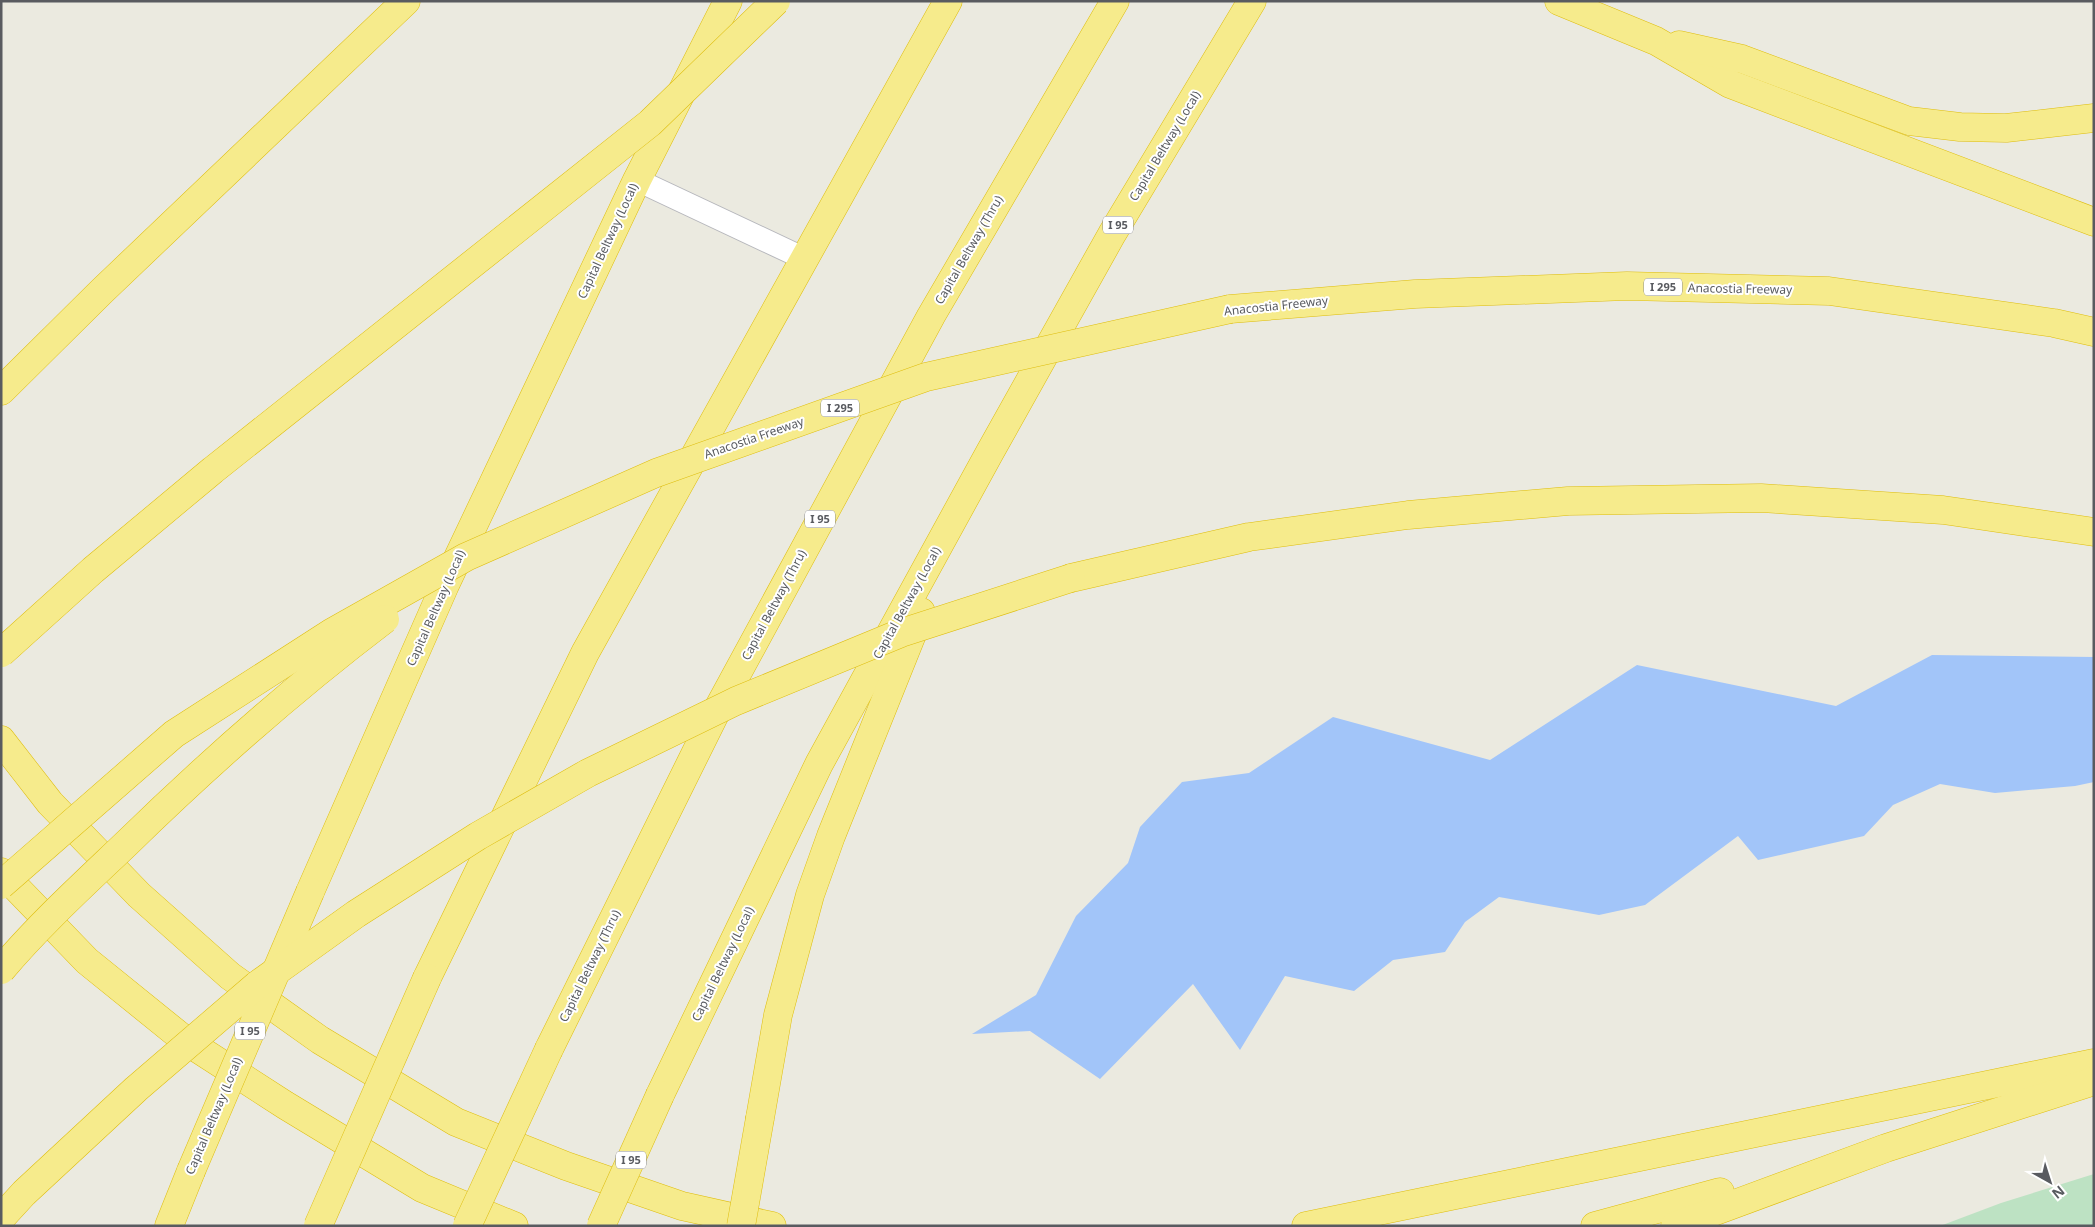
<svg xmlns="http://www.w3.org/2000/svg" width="2095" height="1227" viewBox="0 0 2095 1227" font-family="'Noto Sans',sans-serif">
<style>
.green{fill:#bde2c3}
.water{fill:#a2c5f9}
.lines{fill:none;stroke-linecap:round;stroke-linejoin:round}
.service-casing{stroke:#b6b7bc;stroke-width:24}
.motorway-casing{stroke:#debd0d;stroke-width:29}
.service{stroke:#fff;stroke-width:22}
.motorway{stroke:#f6eb8c;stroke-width:28}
.motorway-bridge-casing{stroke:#debd0d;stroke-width:29;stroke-linecap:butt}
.motorway-bridge{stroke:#f6eb8c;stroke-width:28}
.labels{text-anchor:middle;stroke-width:4;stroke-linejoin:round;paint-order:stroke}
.shield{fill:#fff;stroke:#8b8c90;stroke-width:1}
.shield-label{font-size:11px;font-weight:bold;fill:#595b60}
.street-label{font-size:12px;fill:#595b60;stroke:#fff}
</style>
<rect width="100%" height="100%" fill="#ebeae0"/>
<!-- green -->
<path class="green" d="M2094,1174V1226H1940L2001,1203Z"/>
<!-- water -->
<path class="water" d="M1932,655L2094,657V782L2075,786L1995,793L1940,784L1893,805L1864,836L1758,860L1738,836L1645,905L1599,915L1499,897L1465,922L1445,952L1393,960L1354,991L1285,976L1240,1050L1193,984L1100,1079L1030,1031L972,1034L1036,995L1076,916L1128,863L1140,827L1182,782L1249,773L1333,717L1490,760L1637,665L1836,706Z"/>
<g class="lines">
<!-- service casing -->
<g class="service-casing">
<path id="service" d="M637,180L805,259"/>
</g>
<!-- motorway casing -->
<g class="motorway-casing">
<g id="motorway">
<path d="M1559,1L1656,41L1730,84L2094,222"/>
<path d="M1679,45L1742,59L1909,121L1960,127L2006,128L2094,118"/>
<path d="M1230,309L1415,294L1627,286L1829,291L2054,323L2094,332"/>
<path d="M1,391L102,291L406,1"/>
<path d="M1071,578L1249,537L1408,515L1568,501L1761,498L1943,510L2094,532"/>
<path d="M1,740L50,803L139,895L230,976L320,1040L456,1122L566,1166L682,1206L772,1226"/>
<path d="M1,872L87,961L186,1041L285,1105L422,1188L514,1226"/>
<path d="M310,892L445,585L637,180L728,1"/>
<path d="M427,978L585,653L948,1"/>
<path d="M549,1049L714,716L931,316L1115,1"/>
<path d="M660,1095L819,764L990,452L1112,234L1252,1"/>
<path d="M760,1118L778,1015L810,895L831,836L921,612"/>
<path d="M169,1226L191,1171"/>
<path d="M1306,1226L2094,1063"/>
<path d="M1595,1226L1720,1192"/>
<path d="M1675,1226L1886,1148L2094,1081"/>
</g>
</g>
<!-- service -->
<use href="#service" class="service"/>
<!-- motorway -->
<use href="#motorway" class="motorway"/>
<!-- motorway-bridge casing -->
<g class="motorway-bridge-casing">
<g id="motorway-bridge">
<path d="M1,653L93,570L213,470L650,123L776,1"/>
<path d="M1,885L174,734L331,633L466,557L656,473L926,377L1230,309"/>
<path d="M1,970C40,924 84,884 127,843C209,763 294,688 385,619"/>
<path d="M191,1171L310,892"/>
<path d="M1,1218L24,1193L136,1089L257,985L356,914L478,836L588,773L736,701L901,633L1071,578"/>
<path d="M318,1226L427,978"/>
<path d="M467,1226L549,1049"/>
<path d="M601,1226L660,1095"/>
<path d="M741,1226L760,1118"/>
</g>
</g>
<!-- motorway-bridge -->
<use href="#motorway-bridge" class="motorway-bridge"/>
</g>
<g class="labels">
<!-- shield labels -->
<g class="shield">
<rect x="1103" y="216.5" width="30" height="17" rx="4"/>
<rect x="1644" y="278.5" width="38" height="17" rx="4"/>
<rect x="821" y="399.5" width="38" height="17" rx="4"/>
<rect x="805" y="510.5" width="30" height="17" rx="4"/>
<rect x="235" y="1022.5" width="30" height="17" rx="4"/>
<rect x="616" y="1151.5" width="30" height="17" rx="4"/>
</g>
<g class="shield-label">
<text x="1118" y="229">I 95</text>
<text x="1663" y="291">I 295</text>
<text x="840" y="412">I 295</text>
<text x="820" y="523">I 95</text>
<text x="250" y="1035">I 95</text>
<text x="631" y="1164">I 95</text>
</g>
<!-- street labels -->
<g class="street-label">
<text transform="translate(1165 146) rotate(-59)" y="4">Capital Beltway (Local)</text>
<text transform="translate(608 241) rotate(-65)" y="4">Capital Beltway (Local)</text>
<text transform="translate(969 250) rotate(-60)" y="4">Capital Beltway (Thru)</text>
<text transform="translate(1740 289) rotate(1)" y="4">Anacostia Freeway</text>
<text transform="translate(1276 306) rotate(-6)" y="4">Anacostia Freeway</text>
<text transform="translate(754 438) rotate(-19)" y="4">Anacostia Freeway</text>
<text transform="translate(907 603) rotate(-61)" y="4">Capital Beltway (Local)</text>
<text transform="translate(774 605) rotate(-62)" y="4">Capital Beltway (Thru)</text>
<text transform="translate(436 608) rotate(-66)" y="4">Capital Beltway (Local)</text>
<text transform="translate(723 964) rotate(-64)" y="4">Capital Beltway (Local)</text>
<text transform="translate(590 966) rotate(-64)" y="4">Capital Beltway (Thru)</text>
<text transform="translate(214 1116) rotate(-67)" y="4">Capital Beltway (Local)</text>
</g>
</g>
<!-- border -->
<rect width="2095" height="1227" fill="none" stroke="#595b60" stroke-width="5"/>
<!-- north arrow -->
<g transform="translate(2050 1182) rotate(141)" stroke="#ffffff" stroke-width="4" paint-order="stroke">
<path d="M0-4L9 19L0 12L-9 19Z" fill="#595b60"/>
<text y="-8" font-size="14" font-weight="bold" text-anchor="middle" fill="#595b60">N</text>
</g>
</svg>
